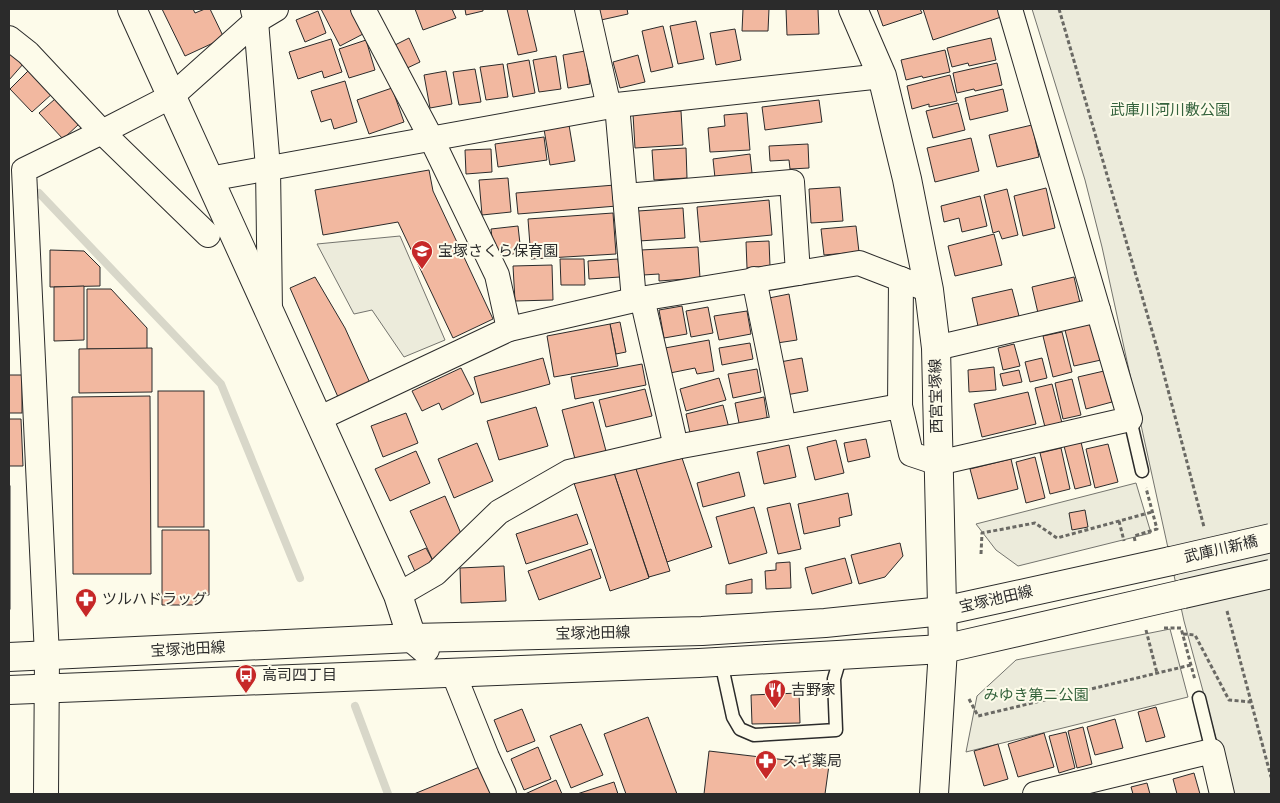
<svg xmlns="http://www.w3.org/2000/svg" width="1280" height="803" viewBox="0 0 1280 803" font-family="Signika,'Noto Sans JP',sans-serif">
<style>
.green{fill:#ecebdb;stroke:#74746e}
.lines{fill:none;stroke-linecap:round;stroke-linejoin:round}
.stream{stroke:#d8d7c9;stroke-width:8}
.building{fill:#f2b8a0;stroke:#2b2b2b}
.lane-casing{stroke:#2b2b2b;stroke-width:15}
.street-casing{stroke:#2b2b2b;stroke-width:26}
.secondary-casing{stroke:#2b2b2b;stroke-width:30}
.path{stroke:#6a6964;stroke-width:3;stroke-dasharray:4 2.5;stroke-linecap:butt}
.lane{stroke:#fdfbea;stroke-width:12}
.street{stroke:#fdfbea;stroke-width:24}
.secondary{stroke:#fdfbea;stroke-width:28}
.secondary-bridge-casing{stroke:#2b2b2b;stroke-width:30;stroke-linecap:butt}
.secondary-bridge{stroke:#fdfbea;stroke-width:28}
.labels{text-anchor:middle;stroke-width:4;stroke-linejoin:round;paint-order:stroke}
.park-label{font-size:15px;fill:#34623c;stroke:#fdfbea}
.poi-label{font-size:15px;fill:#2b2b2b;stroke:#fdfbea;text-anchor:start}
.street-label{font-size:15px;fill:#2b2b2b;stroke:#fdfbea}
</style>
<rect width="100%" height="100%" fill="#fdfbea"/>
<!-- green -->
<g class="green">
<path d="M1032,9H1271V794H1231L1184,621L1102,247L1085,180Z"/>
<path d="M400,236L445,340L404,357L372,310L354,314L317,244Z"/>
<path d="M1136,483L1151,533L1018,566L996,550L976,524Z"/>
<path d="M1170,629L1188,697L966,752L977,696L1016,660Z"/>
</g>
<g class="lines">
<!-- stream -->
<g class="stream">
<path d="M39,193L221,384L300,578"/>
<path d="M355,706L388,794"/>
</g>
</g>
<!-- building -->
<g class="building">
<path d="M162,9H193L195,13L205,9H210L224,38L185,56Z"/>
<path d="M321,9H350L363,34L340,46Z"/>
<path d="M415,9H452L456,18L423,30Z"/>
<path d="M465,9H483V11L466,15Z"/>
<path d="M507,9H527L537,51L518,55Z"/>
<path d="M598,9H627L628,14L601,20Z"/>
<path d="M743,9H769L768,31H742Z"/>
<path d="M786,9H818L819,34L787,35Z"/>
<path d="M877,9H920L922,13L883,26Z"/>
<path d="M923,9H1002L1004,16L933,40Z"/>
<path d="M318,11L326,33L305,42L296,20Z"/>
<path d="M696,21L704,59L678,64L670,26Z"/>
<path d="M663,26L673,67L651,72L642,31Z"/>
<path d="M735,29L741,60L716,65L710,33Z"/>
<path d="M409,38L420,62L403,70L391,47Z"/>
<path d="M991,38L996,60L969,66L968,63L952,67L947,48Z"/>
<path d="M331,39L342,72L324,78L322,71L298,79L289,52Z"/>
<path d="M366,40L375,70L349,78L339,49Z"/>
<path d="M9,49L24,63L9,80Z"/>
<path d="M945,50L950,72L923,78L922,76L906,80L901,60Z"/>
<path d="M585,51L590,84L568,88L563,55Z"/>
<path d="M638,55L645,82L620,88L613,62Z"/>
<path d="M556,56L561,89L539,92L533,60Z"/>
<path d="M529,60L535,93L513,97L507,64Z"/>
<path d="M997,63L1002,85L975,91L974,89L957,93L953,73Z"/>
<path d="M503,64L508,97L486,100L480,67Z"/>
<path d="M30,69L53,93L32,112L10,89Z"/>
<path d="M475,69L481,102L459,105L453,72Z"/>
<path d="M446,71L452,104L430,108L424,75Z"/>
<path d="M950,75L957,101L929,107V104L912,109L907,86Z"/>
<path d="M345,81L357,122L334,129L331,119L321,122L311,91Z"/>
<path d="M392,88L404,122L369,134L357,100Z"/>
<path d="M1003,89L1008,111L970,120L965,98Z"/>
<path d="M55,99L79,124L63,139L39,113Z"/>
<path d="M819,100L822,122L765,130L762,107Z"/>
<path d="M958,103L965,130L933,138L926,111Z"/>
<path d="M681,111L683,145L635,148L633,114Z"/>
<path d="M747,113L750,150L710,152L708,128L725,126L724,115Z"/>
<path d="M569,125L575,161L550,165L544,129Z"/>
<path d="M1032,125L1039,157L997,167L989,135Z"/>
<path d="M544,137L547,160L498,167L495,144Z"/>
<path d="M971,138L979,171L935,182L927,148Z"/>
<path d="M808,144L809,168L790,169L789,160L770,161L769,146Z"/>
<path d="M686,148L687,178L654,180L652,150Z"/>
<path d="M491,149L492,172L466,174L465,150Z"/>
<path d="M750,154L752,173L715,178L713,159Z"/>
<path d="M429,170L433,191L493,319L453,338L398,222L323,235L315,190Z"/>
<path d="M508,178L511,212L482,215L479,180Z"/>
<path d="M615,185L617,206L518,214L516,193Z"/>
<path d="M840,187L843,221L811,223L809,189Z"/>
<path d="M1046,188L1055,228L1023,236L1014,196Z"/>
<path d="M1007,189L1018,235L1002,239L999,231L993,233L984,195Z"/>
<path d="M980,196L987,226L962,232L959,218L944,222L941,206Z"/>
<path d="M769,200L772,235L700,242L697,207Z"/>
<path d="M683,208L685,238L639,241L638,211Z"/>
<path d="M613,213L616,254L531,259L528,219Z"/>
<path d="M518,226L521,253L494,256L491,229Z"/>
<path d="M856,226L859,252L824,255L821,229Z"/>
<path d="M994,234L1002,265L955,276L948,246Z"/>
<path d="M769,241L770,266L747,268L746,242Z"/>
<path d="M698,247L700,278L659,281V274L643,275L641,250Z"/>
<path d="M50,250L84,251L100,267V286L50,287Z"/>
<path d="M560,259H584L585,285H561Z"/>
<path d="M618,259L620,277L589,279L588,261Z"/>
<path d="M552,265L553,300L515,301L513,266Z"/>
<path d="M315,277L345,328L370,383L338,397L290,288Z"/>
<path d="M1074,277L1080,303L1038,313L1032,287Z"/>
<path d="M84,286V340L54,341V287Z"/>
<path d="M87,289H111L147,328V349H87Z"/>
<path d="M1012,289L1019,316L978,326L972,298Z"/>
<path d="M789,294L797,340L777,343L769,298Z"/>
<path d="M682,306L687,334L664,338L659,310Z"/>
<path d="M708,307L713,333L691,337L686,311Z"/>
<path d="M747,311L751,334L719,340L714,316Z"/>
<path d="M620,322L626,352L616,354L610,324Z"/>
<path d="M1092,323L1101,360L1074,366L1065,330Z"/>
<path d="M610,324L618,366L554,377L547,336Z"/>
<path d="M1062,332L1072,372L1053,377L1043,336Z"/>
<path d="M709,340L714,371L697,374L695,368L670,373L665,348Z"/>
<path d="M750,343L753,359L722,365L719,348Z"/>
<path d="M1014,344L1020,366L1003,370L998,348Z"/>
<path d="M152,348V392L79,393V349Z"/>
<path d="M543,358L550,384L481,403L474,377Z"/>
<path d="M802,358L808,391L786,395L780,362Z"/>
<path d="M1042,358L1047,378L1030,382L1025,362Z"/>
<path d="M642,364L646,385L575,399L571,377Z"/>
<path d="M994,367L996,390L969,392L968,370Z"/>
<path d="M461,368L474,394L442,410L439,403L422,411L412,391Z"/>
<path d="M757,369L761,392L733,398L728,374Z"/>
<path d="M1019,370L1022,382L1003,386L1000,374Z"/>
<path d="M1104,371L1112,402L1086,409L1078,377Z"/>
<rect x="9" y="375" width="13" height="38"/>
<path d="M719,378L726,400L686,411L680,389Z"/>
<path d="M1072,379L1081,415L1063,419L1055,383Z"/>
<path d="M1052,384L1062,423L1045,427L1035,388Z"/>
<path d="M645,389L652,416L606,427L599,400Z"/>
<rect x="158" y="391" width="46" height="136"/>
<path d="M1028,392L1036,424L982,437L974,404Z"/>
<path d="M150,396L151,574H73L72,397Z"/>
<path d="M764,397L768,423L740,428L735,403Z"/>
<path d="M593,402L606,451L575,459L562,410Z"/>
<path d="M723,405L729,428L691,438L686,414Z"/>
<path d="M536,407L548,446L499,460L487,421Z"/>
<path d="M406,413L418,443L383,457L371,426Z"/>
<path d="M9,419H21L23,466H9Z"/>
<path d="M866,439L870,457L848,462L844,443Z"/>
<path d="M836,440L844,473L815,480L807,447Z"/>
<path d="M1081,442L1091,485L1075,489L1064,446Z"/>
<path d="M477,443L493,481L454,498L438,459Z"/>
<path d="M1108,444L1118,482L1095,488L1086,449Z"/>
<path d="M789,445L796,477L764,484L757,452Z"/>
<path d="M1061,448L1070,489L1050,494L1040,453Z"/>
<path d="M416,451L430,483L390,501L375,469Z"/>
<path d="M680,452L712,547L667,562L635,467Z"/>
<path d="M1035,457L1045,498L1026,503L1016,462Z"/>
<path d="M1011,459L1018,489L978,499L970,469Z"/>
<path d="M634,463L670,571L649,577L613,470Z"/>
<path d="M613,470L649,578L610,591L574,483Z"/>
<path d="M739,472L745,496L703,507L697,483Z"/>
<rect x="9" y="486" width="1" height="123"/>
<path d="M848,493L852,515L839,518L840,526L804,534L798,504Z"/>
<path d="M445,496L462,536L434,563L410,511Z"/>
<path d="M790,503L801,549L778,554L767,508Z"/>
<path d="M754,507L767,553L729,564L716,517Z"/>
<path d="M1085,510L1088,527L1072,530L1069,513Z"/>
<path d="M577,514L588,544L526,564L516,534Z"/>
<path d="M162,530H209V595H196V605H162Z"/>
<path d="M900,543L903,556L885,577L859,584L851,555Z"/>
<path d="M426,548L434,563L417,576L408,556Z"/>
<path d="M591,549L601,578L539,600L528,571Z"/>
<path d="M845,558L852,583L812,594L805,568Z"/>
<path d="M790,562L791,588L766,589L765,571L776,570V563Z"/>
<path d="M504,566L506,601L461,603L460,568Z"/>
<path d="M752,579V593L726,594V585Z"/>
<path d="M799,693L800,723L752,724L751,695Z"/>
<path d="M1156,707L1165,737L1146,742L1138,712Z"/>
<path d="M522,709L535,741L507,752L494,720Z"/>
<path d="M648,717L677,794H626L604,734Z"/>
<path d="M1115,719L1123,748L1095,755L1087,727Z"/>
<path d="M581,724L603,775L571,788L550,736Z"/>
<path d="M1083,727L1092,764L1077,768L1068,731Z"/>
<path d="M1066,732L1075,768L1059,773L1049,736Z"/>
<path d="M1044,733L1054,767L1018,777L1008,744Z"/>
<path d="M998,744L1008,779L984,786L974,751Z"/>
<path d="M538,747L551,779L524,790L511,759Z"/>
<path d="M709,751L829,765L825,794H704Z"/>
<path d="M482,766L494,794H414Z"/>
<path d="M1194,773L1200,794H1177L1173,779Z"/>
<path d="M556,780L562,794H525Z"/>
<path d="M614,782L618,794H577Z"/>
<path d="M1147,783L1150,794H1133L1131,787Z"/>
</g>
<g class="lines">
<!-- lane casing -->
<g class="lane-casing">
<g id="lane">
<path d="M1130,419L1142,471"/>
<path d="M721,662L733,717L740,729L754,735L836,730L834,679L841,655"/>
<path d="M1199,698L1212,751"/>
</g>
</g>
<!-- street casing -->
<g class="street-casing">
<g id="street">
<path d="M363,9L431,138L497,275L509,329"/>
<path d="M587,9L609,107"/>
<path d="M253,10L256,21L268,168L270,311"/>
<path d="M9,38L28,53L102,132L208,235"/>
<path d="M617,105L634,300"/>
<path d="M209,179L617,105L882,76"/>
<path d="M625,196L792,182L798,273"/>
<path d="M754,279L784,427"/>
<path d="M642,298L676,447"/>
<path d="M936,348L1098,310"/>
<path d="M900,406L901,279"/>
<path d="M318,419L509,329L634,300L859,263L929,290"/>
<path d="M398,595L436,573L499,512L569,472L676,447L900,406L911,454L938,463L1130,419L1010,9"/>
<path d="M453,672L487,757L504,794"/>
<path d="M46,794L47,656L24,170L102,132L172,96L256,21L276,9"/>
<path d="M1035,794L1212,751L1222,794"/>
</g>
</g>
<!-- secondary casing -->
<g class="secondary-casing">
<g id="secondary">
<path d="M132,9L398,595L412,638L425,649"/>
<path d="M853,9L882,76L907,179L929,290L936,348L943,649L934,794"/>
<path d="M9,657L412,638L702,631L825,623L943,611L1171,561"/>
<path d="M9,690L699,663L943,649L1183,594"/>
</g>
</g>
<!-- path -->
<g class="path">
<path d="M1059,9L1157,348L1204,527"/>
<path d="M1119,521L1124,541"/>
<path d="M1135,541L1134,536L1157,529L1146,488"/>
<path d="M981,554L982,533L1035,523L1057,538L1152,512"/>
<path d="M1227,611L1271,777"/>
<path d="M1164,628H1181L1195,680"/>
<path d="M1146,630L1157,673"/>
<path d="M1183,634L1195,635L1229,700L1251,702"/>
<path d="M969,699L978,716L1191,665"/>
</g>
<!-- lane -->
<use href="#lane" class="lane"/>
<!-- street -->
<use href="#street" class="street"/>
<!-- secondary -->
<use href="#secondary" class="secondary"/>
<!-- secondary-bridge casing -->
<g class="secondary-bridge-casing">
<g id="secondary-bridge">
<path d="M1171,561L1271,538"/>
<path d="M1183,594L1271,574"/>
</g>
</g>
<!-- secondary-bridge -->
<use href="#secondary-bridge" class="secondary-bridge"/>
</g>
<!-- icons -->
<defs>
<g id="school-pin" transform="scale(1.125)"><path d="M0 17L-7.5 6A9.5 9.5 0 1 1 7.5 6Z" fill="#c62828" stroke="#fdfbea"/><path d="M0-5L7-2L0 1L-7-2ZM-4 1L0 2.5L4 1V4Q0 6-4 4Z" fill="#fff"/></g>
<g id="pharmacy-pin" transform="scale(1.125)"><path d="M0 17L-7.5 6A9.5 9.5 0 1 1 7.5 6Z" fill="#c62828" stroke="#fdfbea"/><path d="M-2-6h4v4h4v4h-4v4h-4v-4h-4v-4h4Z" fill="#fff"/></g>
<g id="bus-pin" transform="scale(1.125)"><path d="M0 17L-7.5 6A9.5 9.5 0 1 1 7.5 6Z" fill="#c62828" stroke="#fdfbea"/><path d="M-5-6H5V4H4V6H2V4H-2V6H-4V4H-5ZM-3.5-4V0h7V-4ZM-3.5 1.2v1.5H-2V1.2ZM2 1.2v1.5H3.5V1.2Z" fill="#fff"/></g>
<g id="restaurant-pin" transform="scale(1.125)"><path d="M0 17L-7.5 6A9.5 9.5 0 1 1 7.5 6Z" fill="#c62828" stroke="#fdfbea"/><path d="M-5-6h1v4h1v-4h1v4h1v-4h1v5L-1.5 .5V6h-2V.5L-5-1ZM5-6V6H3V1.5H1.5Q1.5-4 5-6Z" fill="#fff"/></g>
</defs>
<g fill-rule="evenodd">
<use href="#school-pin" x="422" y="251"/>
<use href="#pharmacy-pin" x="86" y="599"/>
<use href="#bus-pin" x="246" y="675"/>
<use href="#restaurant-pin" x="775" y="690"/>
<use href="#pharmacy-pin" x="766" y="761"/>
</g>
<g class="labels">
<!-- park labels -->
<g class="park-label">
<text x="1170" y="115">武庫川河川敷公園</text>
<text x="1036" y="700">みゆき第ニ公園</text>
</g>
<!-- poi labels -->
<g class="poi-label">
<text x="438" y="256">宝塚さくら保育園</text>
<text x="102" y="604">ツルハドラッグ</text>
<text x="262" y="680">高司四丁目</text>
<text x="791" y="695">吉野家</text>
<text x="782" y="766">スギ薬局</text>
</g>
<!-- street labels -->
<g class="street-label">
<text transform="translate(936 396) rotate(-91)" y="5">西宮宝塚線</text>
<text transform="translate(1221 549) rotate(-13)" y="5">武庫川新橋</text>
<text transform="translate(996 599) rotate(-13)" y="5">宝塚池田線</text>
<text transform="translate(593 633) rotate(-1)" y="5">宝塚池田線</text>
<text transform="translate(188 649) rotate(-3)" y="5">宝塚池田線</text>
</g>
</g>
<!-- border -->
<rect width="1280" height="803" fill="none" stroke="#2b2b2b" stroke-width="20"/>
</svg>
